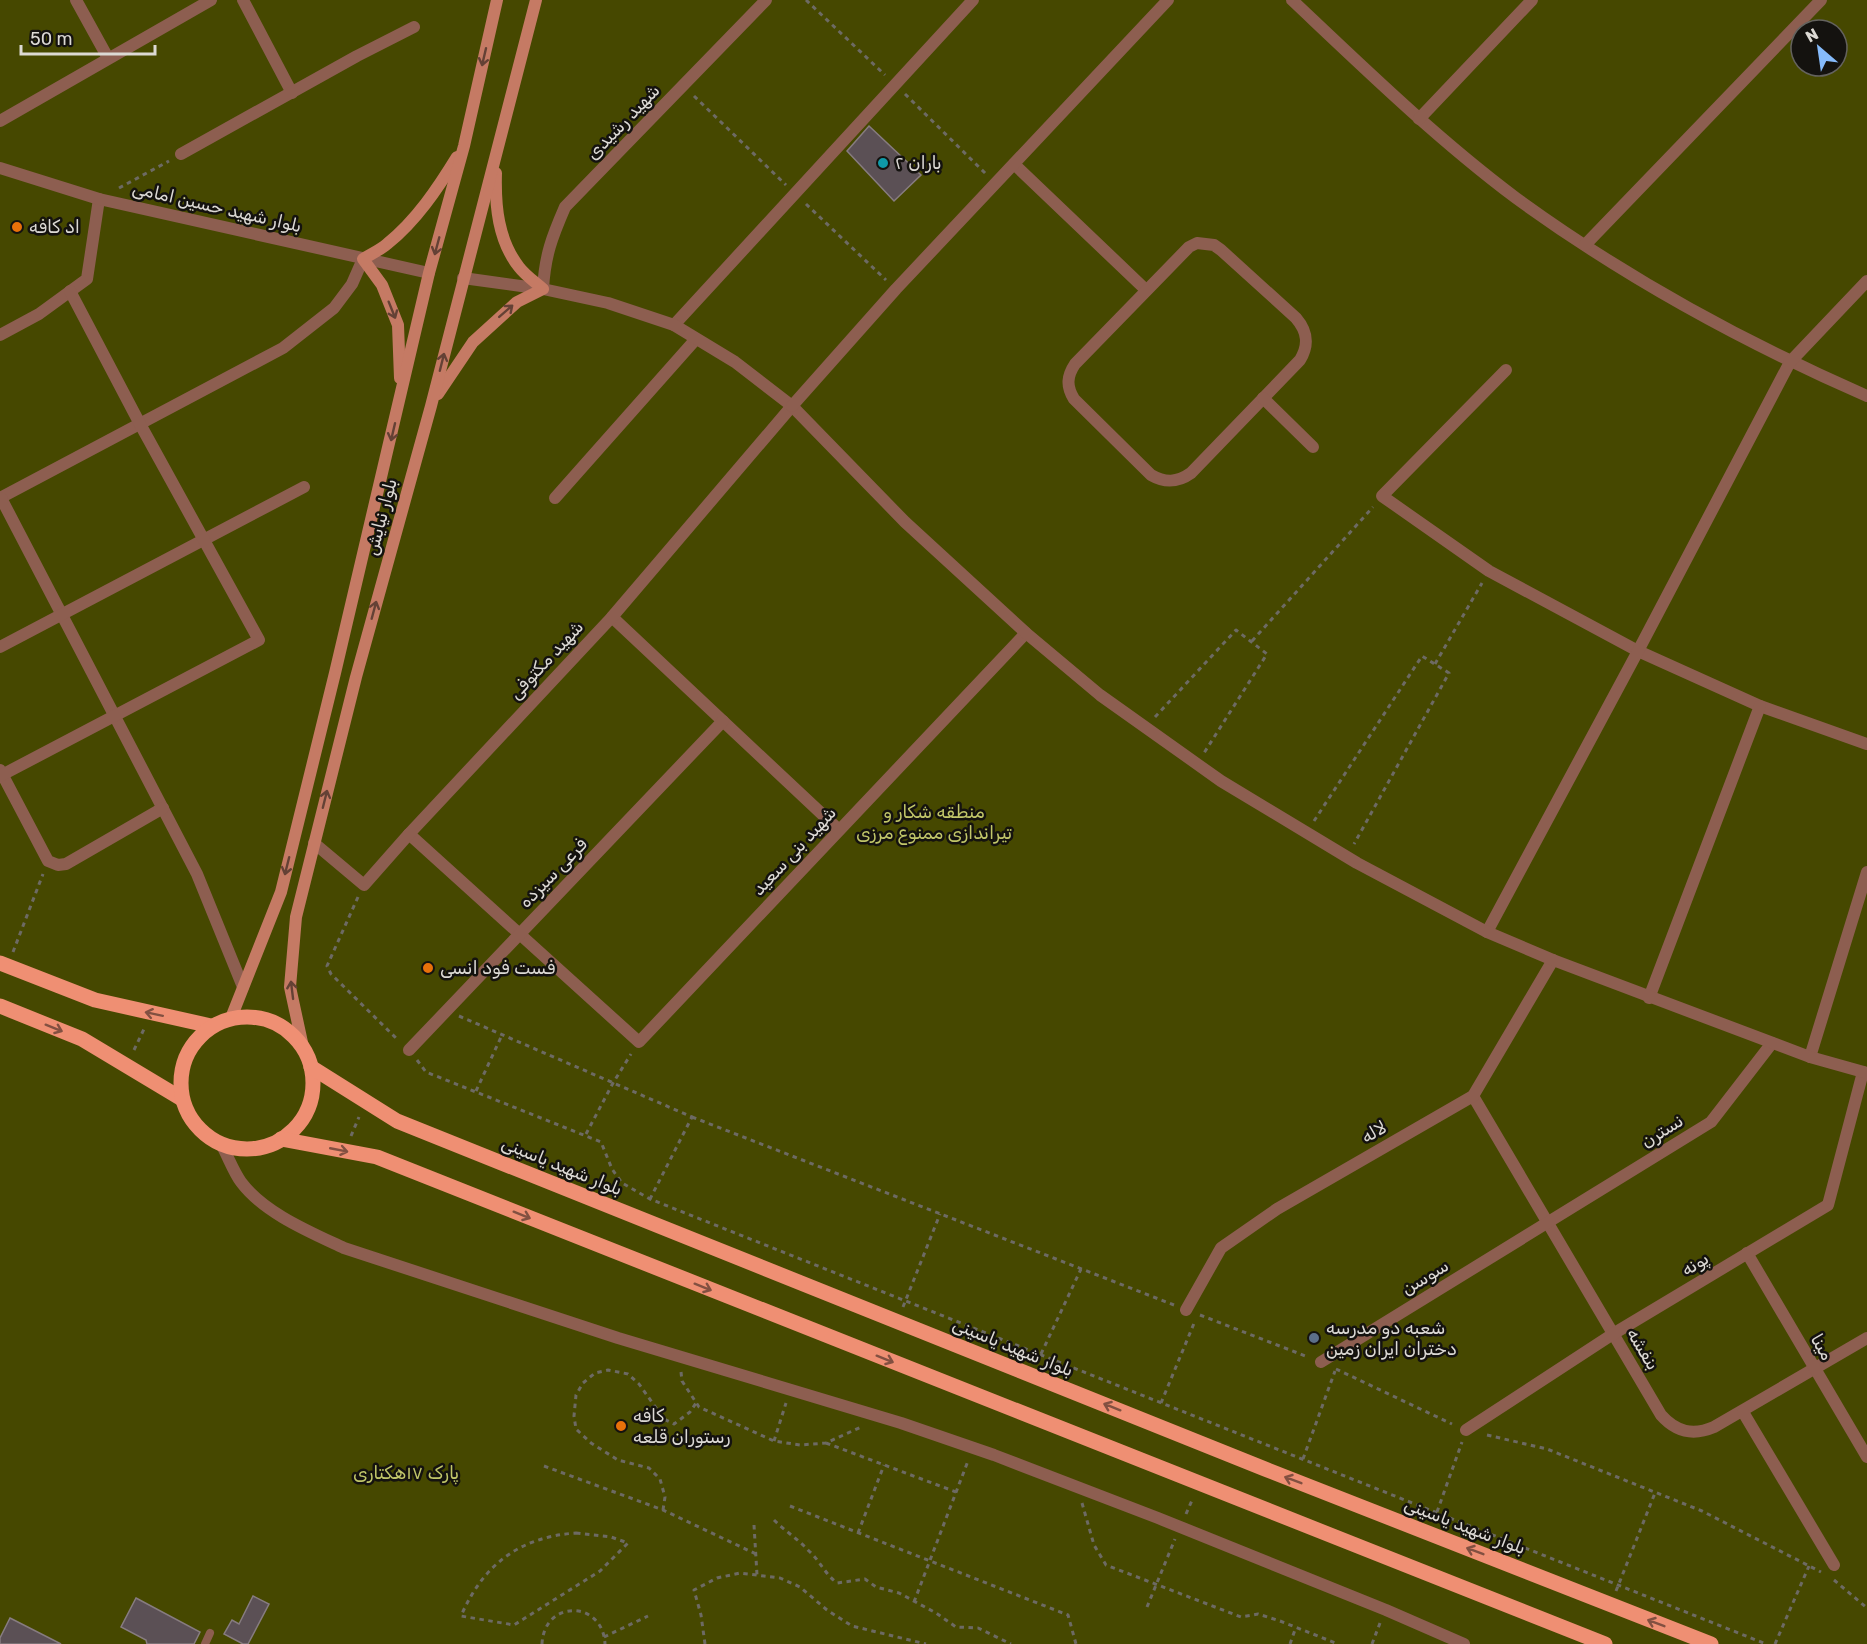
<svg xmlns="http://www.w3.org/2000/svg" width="1867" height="1644" viewBox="0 0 1867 1644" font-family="Rubik,'Noto Sans Arabic',sans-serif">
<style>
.green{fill:#464800;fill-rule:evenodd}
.building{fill:#5b5055;stroke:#877c80;stroke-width:1.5}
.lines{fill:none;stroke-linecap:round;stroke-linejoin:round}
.path{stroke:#6d6a63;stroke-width:3;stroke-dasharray:4.5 4.5;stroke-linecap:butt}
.service{stroke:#8d5e50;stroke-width:8}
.minor{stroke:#8d5e50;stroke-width:12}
.tertiary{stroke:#8d5e50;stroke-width:12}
.secondary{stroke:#c57a64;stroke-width:12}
.primary{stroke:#ef8f73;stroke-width:15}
.oneway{stroke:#644135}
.oneway2{stroke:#825041}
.culture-dot{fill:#0f9aa8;stroke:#14120f;stroke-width:2}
.food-dot{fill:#e8710a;stroke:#14120f;stroke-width:2}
.service-dot{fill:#5c6f8a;stroke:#14120f;stroke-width:2}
.labels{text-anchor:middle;stroke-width:5;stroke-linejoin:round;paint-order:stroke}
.street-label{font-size:18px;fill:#dcd9d4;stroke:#14120f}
.poi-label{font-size:18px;fill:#dcd9d4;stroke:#14120f;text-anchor:start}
.park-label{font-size:18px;fill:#c1c669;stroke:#14120f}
</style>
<rect width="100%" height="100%" fill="#2d2a21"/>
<!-- green -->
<path class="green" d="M0,0H1867V1644H0ZM1801,30H1837V66H1801Z"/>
<!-- building -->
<g class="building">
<path d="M869,126L921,175L894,201L847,151Z"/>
<path d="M253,1596L269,1604L248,1644H243L224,1634L232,1620L239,1624Z"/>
<path d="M136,1598L200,1632L194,1644H147L146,1640L121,1627Z"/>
<path d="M10,1618L61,1644H0V1638Z"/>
</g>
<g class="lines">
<!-- path -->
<g class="path">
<path d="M806,0L885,75"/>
<path d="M905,94L986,174"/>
<path d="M694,96L786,185"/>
<path d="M119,188L169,161"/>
<path d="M806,204L886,280"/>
<path d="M1252,641L1373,507"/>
<path d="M1435,664L1482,583"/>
<path d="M1155,717L1236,630L1267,654L1204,753"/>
<path d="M1314,821L1422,656L1449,673L1354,844"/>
<path d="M358,897L327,966L331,974L398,1040"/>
<path d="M13,952L43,874"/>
<path d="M459,1016L692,1117L650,1199"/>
<path d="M134,1050L145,1027"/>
<path d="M417,1060L426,1072L601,1142L612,1169L622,1183L650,1199L1766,1644"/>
<path d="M476,1091L502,1035"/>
<path d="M692,1117L1174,1305"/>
<path d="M586,1134L613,1083L631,1054"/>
<path d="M351,1136L359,1117"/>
<path d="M903,1307L940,1214"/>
<path d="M1200,1315L1308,1357"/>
<path d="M1041,1354L1081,1269"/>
<path d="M1336,1369L1452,1424"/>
<path d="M681,1372L682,1381L699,1407L774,1441L800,1445L826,1443L861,1427"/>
<path d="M1161,1403L1195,1321"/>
<path d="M1487,1435L1547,1449L1702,1511L1821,1572"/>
<path d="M774,1441L786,1403"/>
<path d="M826,1443L956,1492"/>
<path d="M1303,1459L1335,1371"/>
<path d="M544,1466L663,1510L756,1554"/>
<path d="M1082,1503L1094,1545L1106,1565L1241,1617L1258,1614L1280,1621L1338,1644"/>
<path d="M790,1506L1068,1615L1076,1644"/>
<path d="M663,1510L665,1497L660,1479L649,1468L618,1460L591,1443L576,1429L574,1416L576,1395L583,1383L595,1373L608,1370L628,1374L639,1384L664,1419L674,1424L690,1412L696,1403"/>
<path d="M1437,1512L1462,1442"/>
<path d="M1186,1514L1193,1498"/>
<path d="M774,1520C785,1531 798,1539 809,1551C820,1561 825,1574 837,1583L865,1579L876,1587L899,1593L936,1613L956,1627L978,1628L1011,1644"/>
<path d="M754,1525L757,1575"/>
<path d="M576,1533L611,1537L628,1543L600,1571L514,1625L461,1616C483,1565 519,1537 576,1533Z"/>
<path d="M858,1533L884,1465"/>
<path d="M1834,1580L1867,1608"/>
<path d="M1616,1591L1655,1493"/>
<path d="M914,1602L968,1461"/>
<path d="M1147,1607L1175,1539"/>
<path d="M604,1637L648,1616"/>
<path d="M542,1644C544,1599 603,1600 605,1644"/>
<path d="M705,1644L701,1615L694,1590L717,1578L740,1573L780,1578L800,1587L827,1610L852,1626L926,1644"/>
<path d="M1290,1644L1296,1627"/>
<path d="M1372,1644L1380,1623"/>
<path d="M1775,1644L1809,1566"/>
</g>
<!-- service -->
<path class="service" d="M205,1644L210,1633"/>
<!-- minor -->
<g class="minor">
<path d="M76,0L108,58"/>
<path d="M243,0L292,93"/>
<path d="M1292,0C1364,68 1436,138 1516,198C1626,278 1743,342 1867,396"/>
<path d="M1419,119L1532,0"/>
<path d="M0,121L211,0"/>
<path d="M181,154L357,56L414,27"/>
<path d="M1014,164L1146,290"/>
<path d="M1197,243L1214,245L1221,250L1296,318C1308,332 1309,345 1300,360L1191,473C1177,483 1165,483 1151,475L1074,399C1066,386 1067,376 1075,364L1189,247Z"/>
<path d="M1585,245L1821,0"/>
<path d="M543,289C545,255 552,237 565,207L766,0"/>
<path d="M674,325L973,0"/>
<path d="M0,335L39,314L87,279L99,199"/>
<path d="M1506,370L1382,496L1489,571L1638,651L1760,706L1867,744"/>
<path d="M1263,398L1313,447"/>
<path d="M0,498L283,348L334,308L352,284L363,259"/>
<path d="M1,498L197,874L243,987"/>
<path d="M555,498L696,339"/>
<path d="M612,617L839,830"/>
<path d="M0,647L304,487"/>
<path d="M0,770L48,861L58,865L66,864L163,808"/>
<path d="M0,776L259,640L140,424L70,291"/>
<path d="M409,834L639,1042L1026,633"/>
<path d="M314,843L364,885L409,834L612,617L792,406"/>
<path d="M1487,932L1638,651L1790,362L1867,281"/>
<path d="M1649,998L1760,706"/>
<path d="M409,1050L723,721"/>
<path d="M1810,1057L1867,872"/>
<path d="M1473,1096L1661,1415C1676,1432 1693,1436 1714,1427L1867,1338"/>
<path d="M221,1144C228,1156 233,1171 241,1182C264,1213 310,1232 344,1248L618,1338L901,1423L994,1455L1158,1518L1386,1610L1464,1644"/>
<path d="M1747,1253L1867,1457"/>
<path d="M1186,1310L1221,1248L1277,1209L1473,1096L1553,960"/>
<path d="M1321,1362L1711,1122L1772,1043"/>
<path d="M1743,1412L1834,1565"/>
<path d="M1466,1430L1613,1334L1828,1205L1863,1072"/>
</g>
<!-- tertiary -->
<g class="tertiary">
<path d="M0,168L99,199L429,273"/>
<path d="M463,278L543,289L608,303L674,325L735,362L792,406L905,522L1026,633L1100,695L1221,781L1357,863L1487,932L1553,960L1810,1057L1867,1073"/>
<path d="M792,406L896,289L1168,0"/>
</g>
<!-- secondary -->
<g class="secondary">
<path d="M400,378L398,325L382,285L363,259C371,254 380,250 387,244C416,221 438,188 457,157"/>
<path d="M438,394L473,342L517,302L543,289C535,282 525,275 519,267C498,240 495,206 496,173"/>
<path d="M231,1018L281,892L335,673L429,273L464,146L497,0"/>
<path d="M303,1047L290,987L296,917L356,677L431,406L536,0"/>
</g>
<!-- primary -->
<g class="primary">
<path d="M0,963L95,1000L211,1026"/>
<path d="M0,1006L82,1039L182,1099"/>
<circle cx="247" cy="1083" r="66"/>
<path d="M311,1067L397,1121L1265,1469L1711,1644"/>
<path d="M281,1139L377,1157L1605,1644"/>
</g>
</g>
<!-- one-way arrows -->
<defs><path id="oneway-shaft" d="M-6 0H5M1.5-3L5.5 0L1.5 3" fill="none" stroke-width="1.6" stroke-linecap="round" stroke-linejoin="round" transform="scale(1.5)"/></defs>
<g class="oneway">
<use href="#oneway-shaft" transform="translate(484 57) rotate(103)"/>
<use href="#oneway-shaft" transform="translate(437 246) rotate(105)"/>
<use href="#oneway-shaft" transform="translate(392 310) rotate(68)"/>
<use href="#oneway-shaft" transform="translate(506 311) rotate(-41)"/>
<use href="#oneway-shaft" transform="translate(442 362) rotate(-76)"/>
<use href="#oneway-shaft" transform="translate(393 432) rotate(103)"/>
<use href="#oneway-shaft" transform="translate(374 610) rotate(-75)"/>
<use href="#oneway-shaft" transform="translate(325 799) rotate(-76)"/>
<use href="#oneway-shaft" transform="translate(287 866) rotate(104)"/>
<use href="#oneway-shaft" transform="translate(292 990) rotate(-97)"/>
</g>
<g class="oneway2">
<use href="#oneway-shaft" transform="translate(154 1014) rotate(-168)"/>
<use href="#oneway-shaft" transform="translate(54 1028) rotate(22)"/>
<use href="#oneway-shaft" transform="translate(339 1150) rotate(11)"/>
<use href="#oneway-shaft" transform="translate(522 1215) rotate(22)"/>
<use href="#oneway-shaft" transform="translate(703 1287) rotate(22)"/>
<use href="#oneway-shaft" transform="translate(885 1359) rotate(22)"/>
<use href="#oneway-shaft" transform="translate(1112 1407) rotate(-158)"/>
<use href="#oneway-shaft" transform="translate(1293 1480) rotate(-159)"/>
<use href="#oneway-shaft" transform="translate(1475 1551) rotate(-159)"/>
<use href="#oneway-shaft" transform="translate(1656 1623) rotate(-159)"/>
</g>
<!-- markers -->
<circle class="culture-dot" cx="883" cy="163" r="6"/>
<g class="food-dot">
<circle cx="17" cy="227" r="6"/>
<circle cx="428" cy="968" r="6"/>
<circle cx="621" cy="1426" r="6"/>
</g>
<circle class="service-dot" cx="1314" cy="1338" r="6"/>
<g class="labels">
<!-- street labels -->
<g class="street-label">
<text transform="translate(623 122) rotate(-46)" y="6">شهید رشیدی</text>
<text transform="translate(217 207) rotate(13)" y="6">بلوار شهید حسین امامی</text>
<text transform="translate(381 517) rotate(-75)" y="6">بلوار نیایش</text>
<text transform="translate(546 660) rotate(-47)" y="6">شهید مکتوفی</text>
<text transform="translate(794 851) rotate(-47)" y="6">شهید بنی سعید</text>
<text transform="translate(553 873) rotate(-46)" y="6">فرعی سیزده</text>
<text transform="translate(1662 1131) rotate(-32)" y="6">نسترن</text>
<text transform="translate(1374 1132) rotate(-30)" y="6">لاله</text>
<text transform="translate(562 1166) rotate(22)" y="6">بلوار شهید یاسینی</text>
<text transform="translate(1695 1264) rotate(-31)" y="6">پونه</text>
<text transform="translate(1425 1277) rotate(-31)" y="6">سوسن</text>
<text transform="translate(1013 1347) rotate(22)" y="6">بلوار شهید یاسینی</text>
<text transform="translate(1822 1347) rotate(60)" y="6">مینا</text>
<text transform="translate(1643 1349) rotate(59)" y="6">بنفشه</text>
<text transform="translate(1465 1526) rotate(21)" y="6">بلوار شهید یاسینی</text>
</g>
<!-- poi labels -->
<g class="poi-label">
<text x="895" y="169">باران ۲</text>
<text x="29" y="233">اد کافه</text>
<text x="440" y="974">فست فود انسی</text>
<text x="1326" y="1334">شعبه دو مدرسه<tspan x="1326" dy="21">دختران ایران زمین</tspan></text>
<text x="633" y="1422">کافه<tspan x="633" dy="21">رستوران قلعه</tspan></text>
</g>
<!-- park labels -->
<g class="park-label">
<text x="934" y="818">منطقه شکار و<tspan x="934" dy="21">تیراندازی ممنوع مرزی</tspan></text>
<text x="406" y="1479">پارک ۱۷هکتاری</text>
</g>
</g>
<!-- north arrow -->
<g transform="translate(1819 48) rotate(331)"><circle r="28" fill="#14120f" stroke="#64625e" stroke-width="1.5"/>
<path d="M0-4.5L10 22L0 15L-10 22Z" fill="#86bbfb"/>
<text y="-9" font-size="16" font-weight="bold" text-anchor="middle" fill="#dcd9d4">N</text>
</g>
<!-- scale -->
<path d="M21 45v9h134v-9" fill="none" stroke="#dcd9d4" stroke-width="3"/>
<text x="30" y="45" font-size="18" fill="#dcd9d4" stroke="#14120f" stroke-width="4.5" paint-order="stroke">50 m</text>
</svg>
